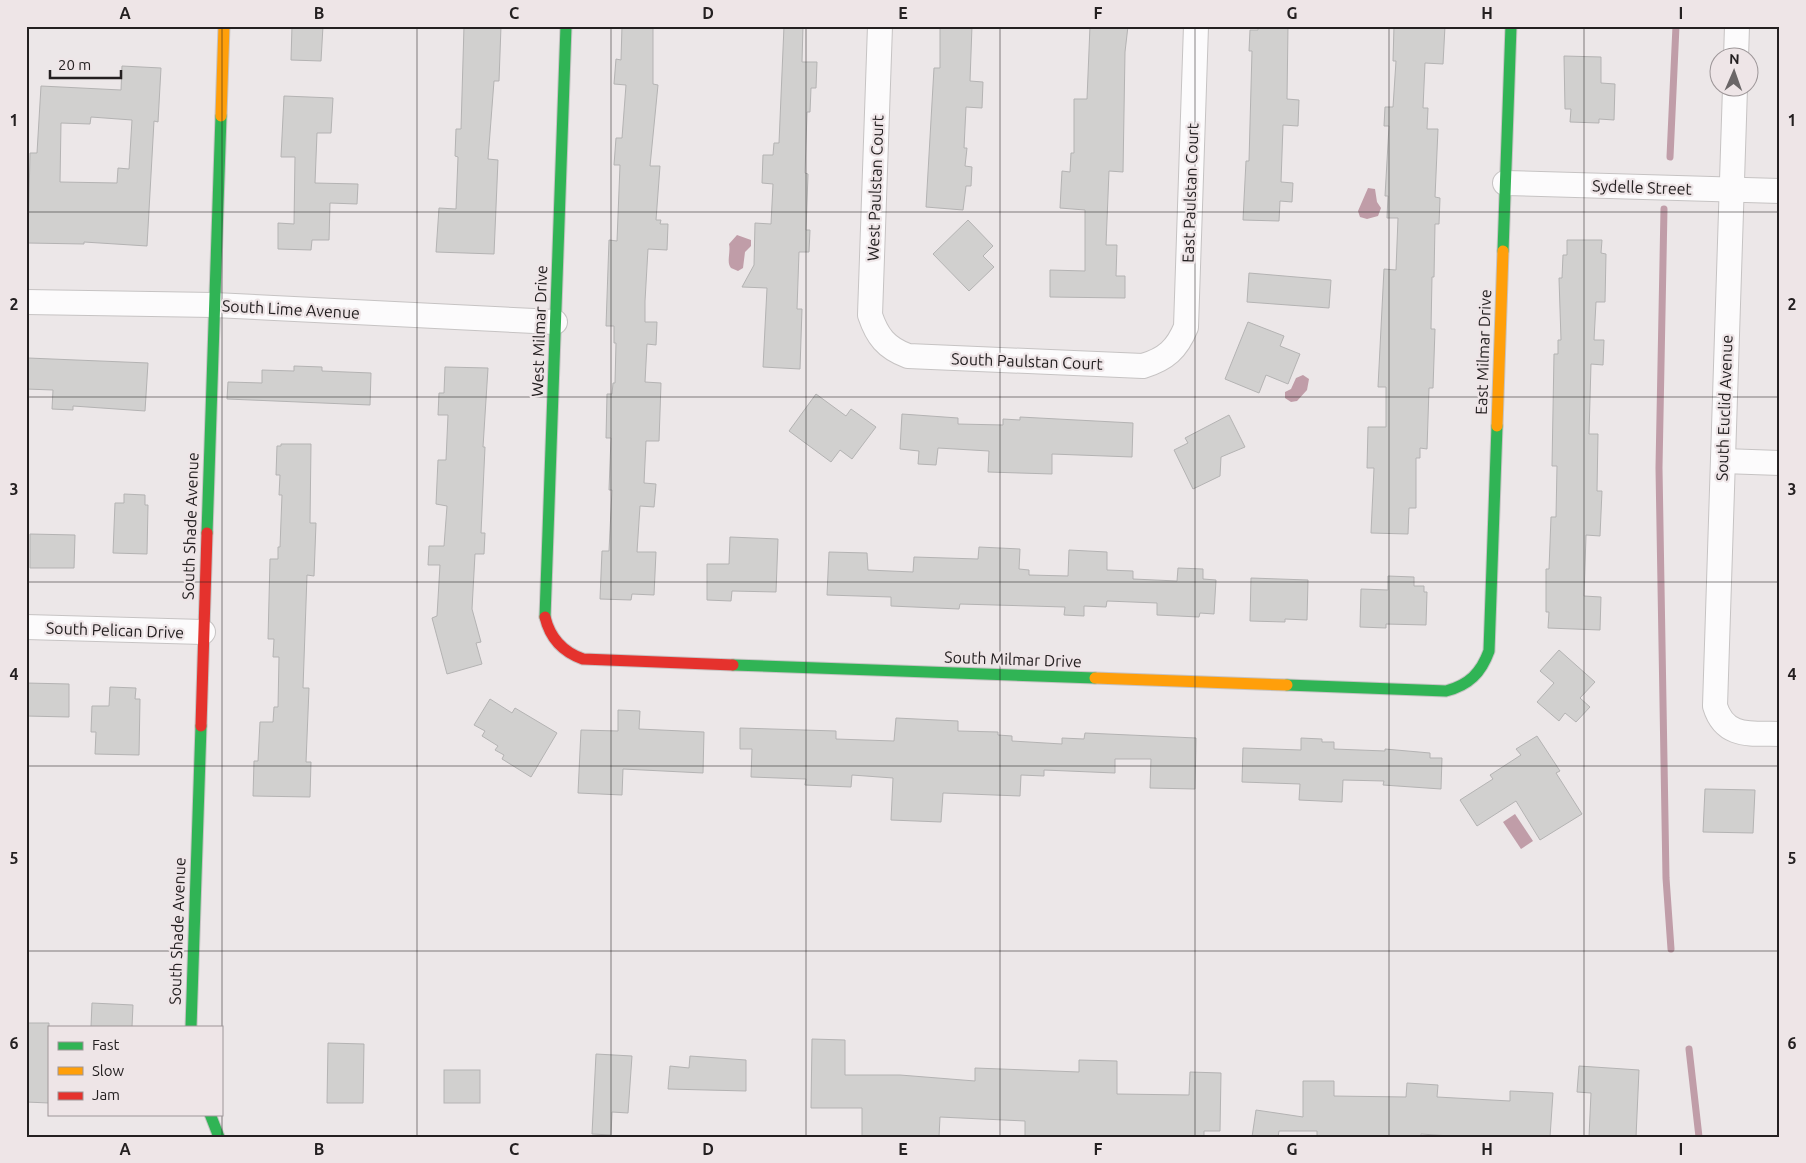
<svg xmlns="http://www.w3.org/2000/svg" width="1806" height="1163" viewBox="0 0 1806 1163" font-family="Ubuntu,sans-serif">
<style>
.water{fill:#c09da8}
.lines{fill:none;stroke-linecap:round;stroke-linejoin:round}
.stream{stroke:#c09da8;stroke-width:7}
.building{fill:#d1d0cf;stroke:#b4b3b3;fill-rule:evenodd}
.street-casing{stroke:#c6c3c3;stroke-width:26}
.fast-casing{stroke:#c6c3c3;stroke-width:13}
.slow-casing{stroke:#c6c3c3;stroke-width:13}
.jam-casing{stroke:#c6c3c3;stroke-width:13}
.street{stroke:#fcfbfc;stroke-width:24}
.fast{stroke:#30b455;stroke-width:11}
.slow{stroke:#ff9f0a;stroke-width:11}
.jam{stroke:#e5322d;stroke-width:11}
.grid{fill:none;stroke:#242021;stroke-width:1;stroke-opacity:0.55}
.labels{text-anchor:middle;stroke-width:4.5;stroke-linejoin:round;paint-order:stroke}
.street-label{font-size:16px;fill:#242021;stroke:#eee5e7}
.neatline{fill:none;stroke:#242021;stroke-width:2}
.grid-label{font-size:16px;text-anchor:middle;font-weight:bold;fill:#242021}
</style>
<rect width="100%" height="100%" fill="#ece7e8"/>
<!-- water -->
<g class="water">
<path d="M1368,188L1375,189L1377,202L1381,208L1378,216L1367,219L1360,217L1358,211Z"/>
<path d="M737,235L751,240V246L745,252L743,268L738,271L731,268C726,262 731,252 729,244Z"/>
<path d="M1303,375L1309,379L1307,390L1297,401L1291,402L1285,398V392L1291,389L1296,378Z"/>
<path d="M1515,814L1533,841L1521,849L1503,822Z"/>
</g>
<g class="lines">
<!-- stream -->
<g class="stream">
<path d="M1670,157L1676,26"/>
<path d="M1664,209L1659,468L1666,878L1671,949"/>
<path d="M1689,1049L1699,1137"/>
</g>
</g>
<!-- building -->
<g class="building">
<path d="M292,26H323L321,61L291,60Z"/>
<path d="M464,26H501L499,81H494L488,159L498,160L494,254L436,252L439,208L456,209L458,157L455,156L456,129H461Z"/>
<path d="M622,26H653V84L658,85L650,166H660L656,220H661L660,224H668L667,250L648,249L645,301V322H657L656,345L647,344L645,382L661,383L659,441H646L644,483L656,484L654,507L640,506L637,552H656L654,595L632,594L631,600L600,599L602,551H609L612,490H609L611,438H606L607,394H612L613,383H615L616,343H614V326H606L609,240L617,241L620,165H614L616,138H622L626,85L614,84L616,59L621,60Z"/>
<path d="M784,26H803L802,62H817L816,88H811L810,112H807L805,173L808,174L806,230H810L809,252H799L797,309H802L800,369L763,367L767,288L742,287L754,265L755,223L771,224L773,184L762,183L763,155H773L774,143H779Z"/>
<path d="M940,26H972L970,81L983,82L982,108L966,107L964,148H967L965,166L972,167L971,186H966L963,210L926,207L934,68H940Z"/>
<path d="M1090,26H1128L1125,52L1123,172L1109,171L1106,245H1117L1116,276H1125V298L1050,297V270L1085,271V210L1060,208L1062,171L1070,172L1071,153H1074V99H1087Z"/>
<path d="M1258,26H1288L1287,99L1299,100L1298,126L1283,125L1281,182L1293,183L1292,202L1280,201L1279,221L1243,220L1246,161H1249L1252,51H1249L1250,30H1258Z"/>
<path d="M1394,26H1445L1443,64L1425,63L1423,108H1428L1427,129H1438L1435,197L1440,198L1439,224H1435L1434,277H1432L1431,329H1435L1433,388H1429L1427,449L1420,448V458H1416V508H1409L1408,534L1371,533L1374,468H1367L1368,427H1386V387H1378L1384,269L1396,270L1398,218H1387L1388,196H1385L1389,126H1384L1385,107H1393L1396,61H1393Z"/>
<path d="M1564,56L1601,57V83L1615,84L1614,120L1599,119V123L1570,122L1571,109H1565Z"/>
<path d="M122,66L161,68L158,122L154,121L147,246L84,242V244L28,243L30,153H37L41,86L121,90ZM91,117L132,120L129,169L118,168L117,183L60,182L61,123L90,124Z"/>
<path d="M284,96L333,98L331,133H317L315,183L358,184L357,204L330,203L329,240H312L311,250L278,249V223L294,224L295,157H281Z"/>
<path d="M968,220L993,246L983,256L994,267L969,291L933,254Z"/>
<path d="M1567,240H1602L1601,253L1606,254L1605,302H1596L1594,340H1604L1603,365L1591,364L1589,434H1598L1597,491H1602L1600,536L1586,535L1584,596L1601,597L1600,630L1548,628L1549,612H1546V569H1549L1551,517H1556L1557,466H1552L1554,354H1558V340H1561L1559,278H1562L1563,255H1567Z"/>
<path d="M1249,273L1331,280L1329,308L1247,302Z"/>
<path d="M1248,322L1284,336L1280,346L1300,354L1288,384L1266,375L1259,393L1225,379Z"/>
<path d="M28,358L148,363L145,411L73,406V410L52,409L53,390L26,389Z"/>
<path d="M294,366L322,367V371L371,373L370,405L227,399L228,382L262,383V370L294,371Z"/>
<path d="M445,367L488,368L483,447H485L481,533H485L484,554H475L472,609L481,642L476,643L482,664L447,674L432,618L437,616L440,565H428L429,546H444L447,506L436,504L438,460H446L448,415H438L439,393H444Z"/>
<path d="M816,394L846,416L851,409L876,427L852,459L840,450L831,462L789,431Z"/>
<path d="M902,414L958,418V424L1003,425V419L1020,420V417L1133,423L1132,457L1052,454V474L988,472L989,451L938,448L936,465L918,464L919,451L900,449Z"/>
<path d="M1229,415L1245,447L1221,457L1220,476L1193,489L1174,450L1188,443L1185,438Z"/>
<path d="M281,444H311L310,523H316L314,576L307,575L303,688H309L306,762H311L310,797L253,796L254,761H258L260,722H273L274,707H278L279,657H273L274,639H268L270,559H278V547H280L282,495H279L280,475H276L277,446H281Z"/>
<path d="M124,494L145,495V505H148L147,554L113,553L115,503H124Z"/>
<path d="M30,534L75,535L74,568H30Z"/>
<path d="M730,537L778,539L776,592L732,591L731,601L707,600V564H729Z"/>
<path d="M979,547L1020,549L1019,569L1029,570V575L1068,576L1069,550L1107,552V570L1133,571V579L1177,581L1178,568L1203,569V579L1216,580L1214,614L1200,613L1199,617L1157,615V603L1107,601L1106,607L1084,606V616L1064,615L1065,607L960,604L959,609L891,606V597L827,595L829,552L867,553L868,570L913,572L914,557L978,559Z"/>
<path d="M1388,576L1414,577V586H1424V592H1427L1426,625L1386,624V628L1360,627L1361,589L1388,590Z"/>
<path d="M1251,578L1308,580L1307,620L1285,619V622L1250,621Z"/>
<path d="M1559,650L1595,682L1580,698L1590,707L1576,722L1565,713L1559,721L1537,702L1554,683L1540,671Z"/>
<path d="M26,683L69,684V717L26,716Z"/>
<path d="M110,687L136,688L135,699H140L139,755L95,754L96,732H91L92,706H109Z"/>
<path d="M490,699L512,713L515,708L557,733L531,777L502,759L504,755L495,750L498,746L482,736L485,731L474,725Z"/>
<path d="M618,710L640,711L639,729L704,732L703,773L623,769L622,795L578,793L581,730L618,731Z"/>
<path d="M896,718L958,721V731L998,732V735L1012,736V741L1062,744V738L1084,739L1085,733L1196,738L1195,789L1150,788L1151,759H1115V773L1044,770V776L1021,775L1020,796L943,793L941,822L891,820L893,778L852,775L851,787L805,785L806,779L751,777L752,749H740V728L836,731V739L894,741Z"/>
<path d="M1537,736L1560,771L1556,773L1582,814L1540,840L1516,801L1477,826L1460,800L1493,779L1490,775L1521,755L1516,749Z"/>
<path d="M1301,738L1322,739V742H1334V749L1385,751V749L1430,753V758H1442L1441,789L1383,785L1384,781L1343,780L1342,802L1299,800L1300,784L1242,782L1243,748L1301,750Z"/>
<path d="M1705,789L1755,790L1753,833L1703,832Z"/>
<path d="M92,1003L133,1005L132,1027H91Z"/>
<path d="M28,1023H49V1103L26,1102Z"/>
<path d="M812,1039L845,1040V1075H900L975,1081V1068L1079,1072V1060L1117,1061V1094L1189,1095L1190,1072L1221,1073L1220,1131H1204V1137H1025V1121L940,1117L939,1137H862V1108H811Z"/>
<path d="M328,1043L364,1044L363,1103H327Z"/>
<path d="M596,1054L632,1056L628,1113L612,1112L611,1135L592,1134Z"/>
<path d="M690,1056L746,1060V1091L668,1089L670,1066L689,1068Z"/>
<path d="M1579,1066L1639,1070L1636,1137H1589L1591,1093L1577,1092Z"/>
<rect x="444" y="1070" width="36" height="33"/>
<path d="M1303,1081H1334V1096L1406,1097L1407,1083L1438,1085L1437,1097L1510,1101V1091L1553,1093L1550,1137H1465L1421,1134V1137H1317V1131H1279L1278,1137H1252L1256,1110L1303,1117Z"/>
</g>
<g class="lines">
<!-- street casing -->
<g class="street-casing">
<g id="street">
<path d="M880,26L870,315C877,336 886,348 908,356L1143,366C1166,359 1177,349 1186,327L1196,26"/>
<path d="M1736,58L1737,26"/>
<path d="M1735,88L1715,706C1725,739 1752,733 1780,734"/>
<path d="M1505,183L1780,191"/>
<path d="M26,302L214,305L555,322"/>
<path d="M1723,461L1780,463"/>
<path d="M26,627L203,632"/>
</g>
</g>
<!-- fast casing -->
<g class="fast-casing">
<g id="fast">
<path d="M1503,251L1511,26"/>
<path d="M207,533L221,116"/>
<path d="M545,617L566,26"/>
<path d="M733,665L1095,678"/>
<path d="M1287,685L1446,691C1469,685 1481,673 1489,651L1497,426"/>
<path d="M191,1027L201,726"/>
<path d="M210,1114L219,1137"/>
</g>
</g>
<!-- slow casing -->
<g class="slow-casing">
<g id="slow">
<path d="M221,116L224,26"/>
<path d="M1497,426L1503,251"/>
<path d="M1095,678L1287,685"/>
</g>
</g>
<!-- jam casing -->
<g class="jam-casing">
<g id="jam">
<path d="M545,617C550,638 563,652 583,659L733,665"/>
<path d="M201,726L207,533"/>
</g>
</g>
<!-- street -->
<use href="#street" class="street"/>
<!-- fast -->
<use href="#fast" class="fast"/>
<!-- slow -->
<use href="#slow" class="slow"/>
<!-- jam -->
<use href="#jam" class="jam"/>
</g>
<!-- grid -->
<path class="grid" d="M222,26V1137M417,26V1137M611,26V1137M806,26V1137M1000,26V1137M1195,26V1137M1389,26V1137M1584,26V1137M26,212H1780M26,397H1780M26,582H1780M26,766H1780M26,951H1780"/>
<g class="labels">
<!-- street labels -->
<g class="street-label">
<text transform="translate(1642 187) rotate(2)" y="6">Sydelle Street</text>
<text transform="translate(875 188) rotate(-88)" y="6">West Paulstan Court</text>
<text transform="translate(1190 193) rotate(-88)" y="6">East Paulstan Court</text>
<text transform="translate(291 309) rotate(3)" y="6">South Lime Avenue</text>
<text transform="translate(539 331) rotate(-88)" y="6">West Milmar Drive</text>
<text transform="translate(1483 352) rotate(-88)" y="6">East Milmar Drive</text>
<text transform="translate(1027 361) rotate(2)" y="6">South Paulstan Court</text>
<text transform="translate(1724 408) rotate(-88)" y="6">South Euclid Avenue</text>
<text transform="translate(190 526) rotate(-88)" y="6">South Shade Avenue</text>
<text transform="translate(115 630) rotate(2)" y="6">South Pelican Drive</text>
<text transform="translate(1013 659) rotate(2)" y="6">South Milmar Drive</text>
<text transform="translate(177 931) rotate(-88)" y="6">South Shade Avenue</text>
</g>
</g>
<!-- border -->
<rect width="1806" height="1163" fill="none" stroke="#eee5e7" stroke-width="55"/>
<!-- legend -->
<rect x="48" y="1026" width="175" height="90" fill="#eee5e7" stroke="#9d9698"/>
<rect x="58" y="1042" width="25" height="8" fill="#30b455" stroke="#9d9698"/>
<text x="92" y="1050" font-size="15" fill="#242021">Fast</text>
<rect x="58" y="1067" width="25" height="8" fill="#ff9f0a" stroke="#9d9698"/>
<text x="92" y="1076" font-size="15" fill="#242021">Slow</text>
<rect x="58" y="1092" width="25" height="8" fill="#e5322d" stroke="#9d9698"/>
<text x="92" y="1100" font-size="15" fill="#242021">Jam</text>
<!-- north arrow -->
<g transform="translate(1734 72) rotate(2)"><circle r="24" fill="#eee5e7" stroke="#9d9698"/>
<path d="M0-4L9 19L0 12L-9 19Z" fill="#6a6667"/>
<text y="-8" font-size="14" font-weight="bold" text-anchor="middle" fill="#242021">N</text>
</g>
<!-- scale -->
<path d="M50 70v8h71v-8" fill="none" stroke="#242021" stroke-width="2.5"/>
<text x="58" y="70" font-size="15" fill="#242021" stroke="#eee5e7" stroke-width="4" paint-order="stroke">20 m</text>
<rect x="28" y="28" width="1750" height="1108" class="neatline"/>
<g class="grid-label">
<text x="125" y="19">A</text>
<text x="319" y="19">B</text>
<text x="514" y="19">C</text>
<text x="708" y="19">D</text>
<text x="903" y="19">E</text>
<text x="1098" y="19">F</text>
<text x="1292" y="19">G</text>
<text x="1487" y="19">H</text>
<text x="1681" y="19">I</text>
<text x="14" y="126">1</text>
<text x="1792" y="126">1</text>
<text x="14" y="310">2</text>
<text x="1792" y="310">2</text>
<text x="14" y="495">3</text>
<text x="1792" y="495">3</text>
<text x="14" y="680">4</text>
<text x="1792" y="680">4</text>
<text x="14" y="864">5</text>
<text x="1792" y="864">5</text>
<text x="14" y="1049">6</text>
<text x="1792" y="1049">6</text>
<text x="125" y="1155">A</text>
<text x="319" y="1155">B</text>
<text x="514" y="1155">C</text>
<text x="708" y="1155">D</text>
<text x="903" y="1155">E</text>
<text x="1098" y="1155">F</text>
<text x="1292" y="1155">G</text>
<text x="1487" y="1155">H</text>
<text x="1681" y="1155">I</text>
</g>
</svg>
